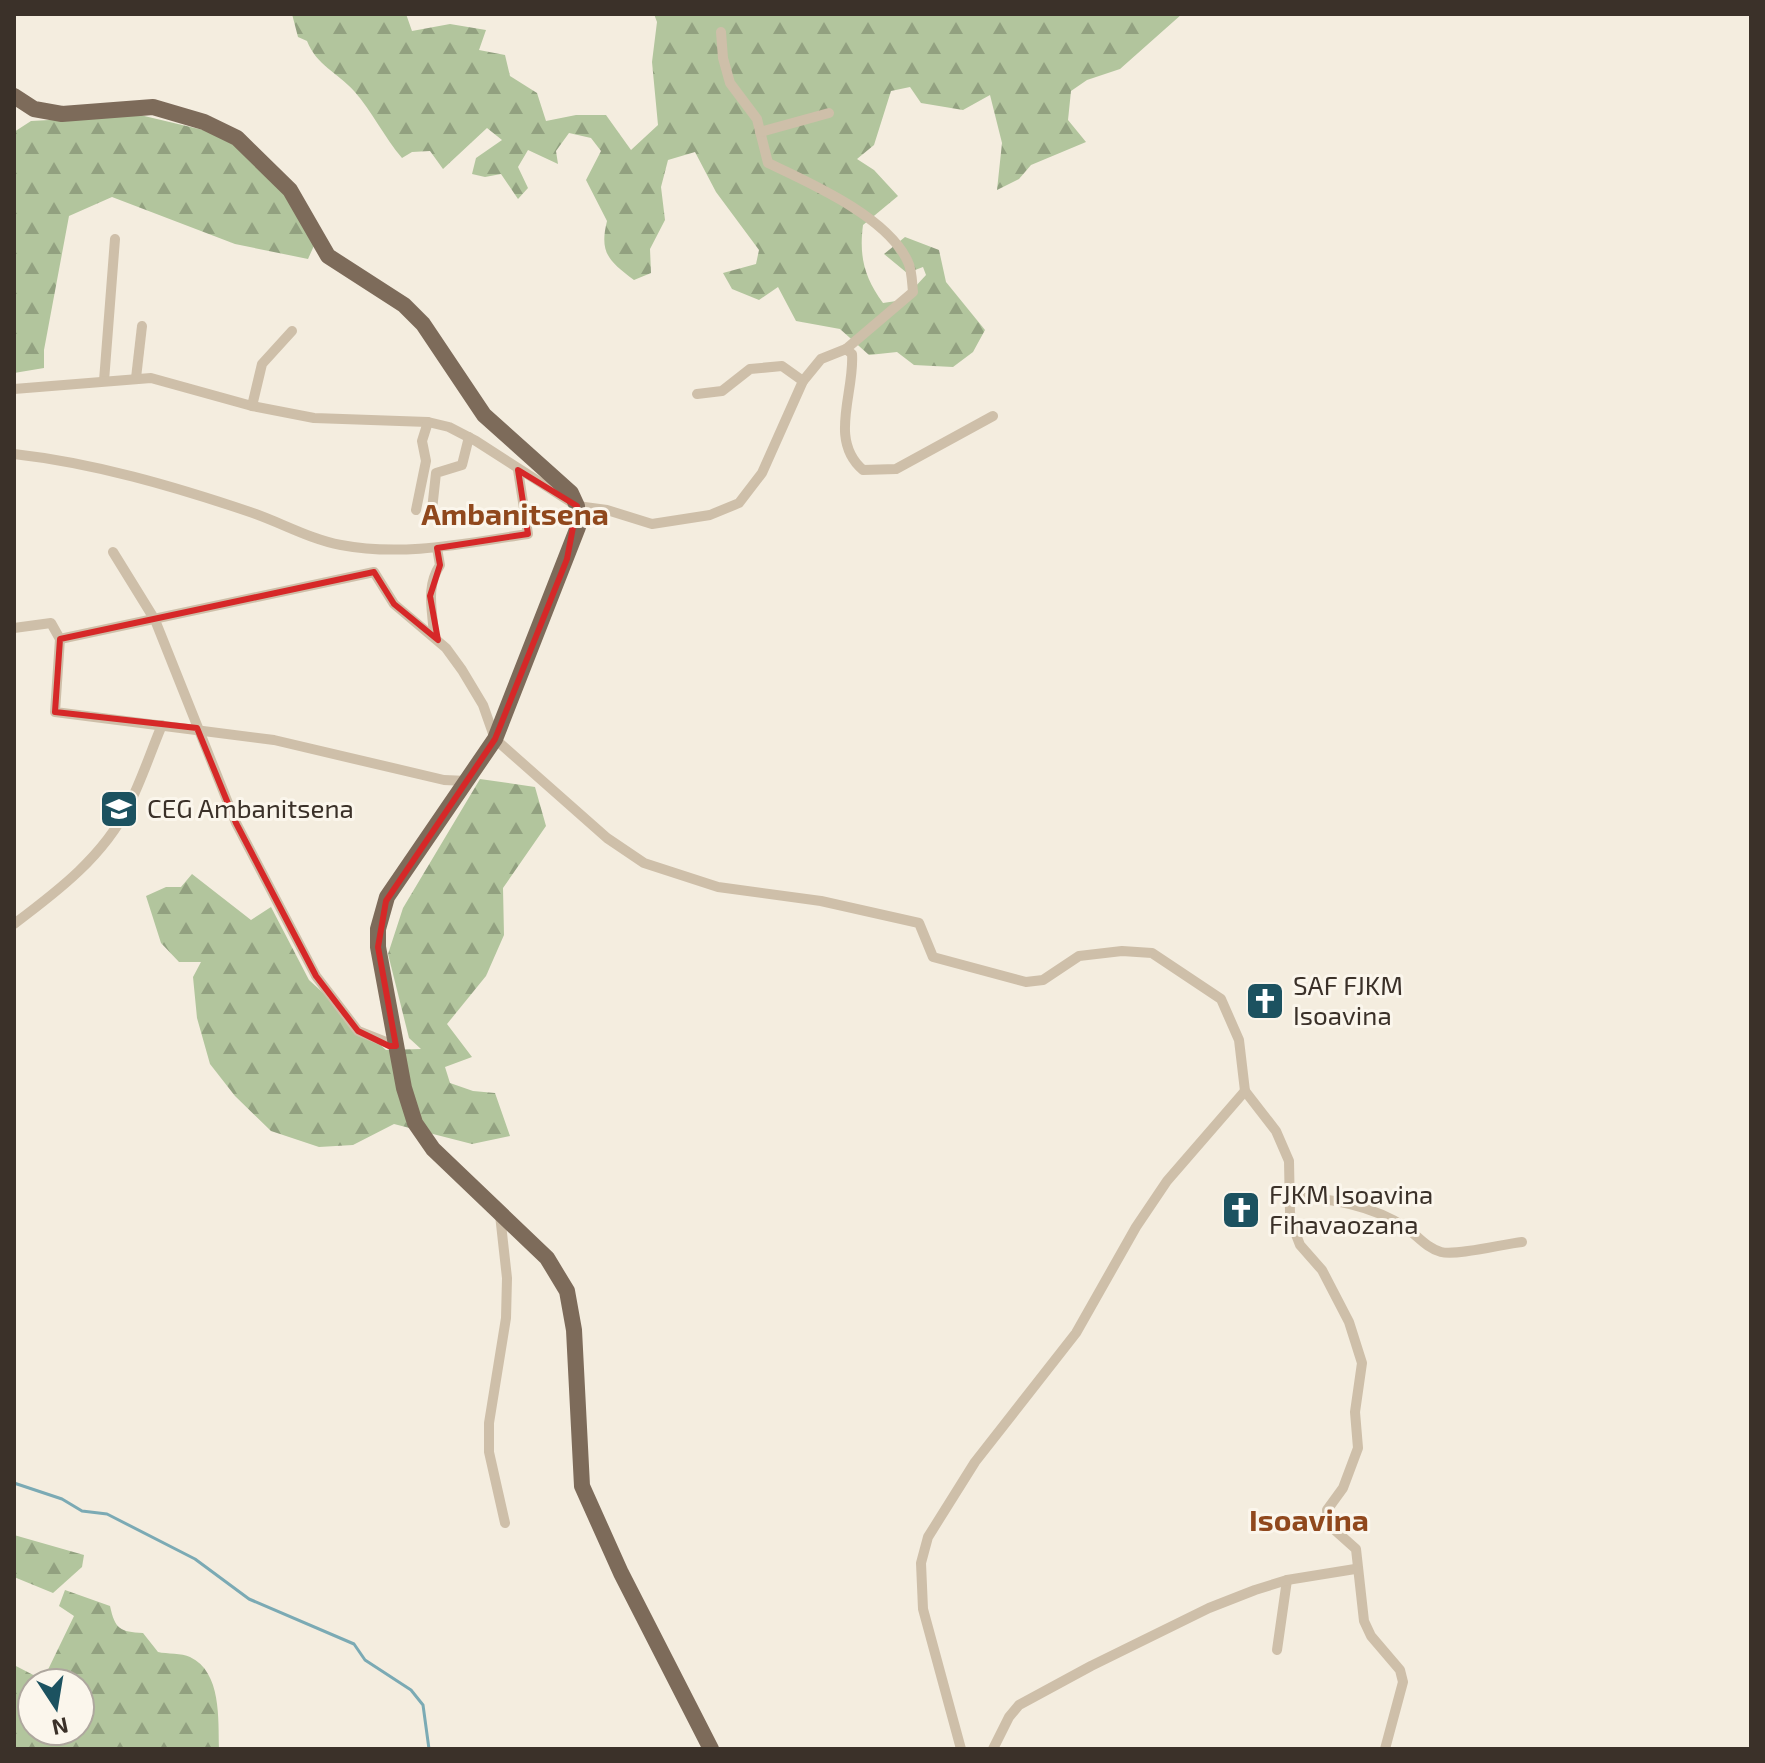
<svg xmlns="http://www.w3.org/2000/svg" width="1765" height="1763" viewBox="0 0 1765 1763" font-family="'Exo 2',sans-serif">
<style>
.forest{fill:url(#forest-firs);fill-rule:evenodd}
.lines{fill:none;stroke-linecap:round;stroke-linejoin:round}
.stream{stroke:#7baab4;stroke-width:3}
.street{stroke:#cebfa9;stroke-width:10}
.primary{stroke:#7d6b5a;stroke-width:16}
.marked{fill:none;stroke:#d62828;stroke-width:6;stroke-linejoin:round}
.labels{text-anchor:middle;stroke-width:6;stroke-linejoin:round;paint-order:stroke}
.poi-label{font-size:26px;fill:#3b3129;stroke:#fbf6ec;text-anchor:start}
.quarter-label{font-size:30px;font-weight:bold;fill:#90481d;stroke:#fbf6ec}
</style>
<defs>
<pattern id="forest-firs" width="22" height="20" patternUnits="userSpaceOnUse" patternTransform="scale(2)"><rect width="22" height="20" fill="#b2c59d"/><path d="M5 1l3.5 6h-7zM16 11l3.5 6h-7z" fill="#92a180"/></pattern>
</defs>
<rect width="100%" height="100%" fill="#f4eddf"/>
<!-- forest -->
<g class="forest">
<path d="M292,14H406L412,31L450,24L486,30L479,50L505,55L510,76L537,93L546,121L576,115H606L631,150L658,125L652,62L657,22L654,14H1182L1120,69L1087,80L1071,91L1068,120L1086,142L1031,165L1019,179L997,190L1002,143L990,95L963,110L921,103L910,87L891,91L874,145L857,159L874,170L898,196L863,225C859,256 864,277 883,303L903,300L926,275L923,267L907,273L884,254L905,237L939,250L946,282L985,330L973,352L953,367L914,365L897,352L869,355L840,329L796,321L778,287L759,300L732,289L723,273L756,264L759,250L716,192L695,152L668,160L661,187L665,220L650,249L651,273L634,280C609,261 599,253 607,221L586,180L601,151L591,138L569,133L556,151L558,164L528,150L518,167L528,188L518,199L501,174L485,177L472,174L476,158L502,140L487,128L443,169L430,151L412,152L402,158C384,137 372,111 354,91C337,72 317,66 307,41L298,37Z"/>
<path d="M119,110L237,138L267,167L317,239L308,259L235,244L112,197L69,216L44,350V368L14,373V132L31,121L68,119Z"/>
<path d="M480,779L535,787L546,826L503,888L504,935L486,976L447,1024L472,1057L445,1067L450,1083L473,1091L495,1093L510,1136L472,1144L394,1124L353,1145L319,1147L271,1131L235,1096L210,1064L197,1018L193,977L201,962H179L161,943L146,896L166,887H181L192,874L251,920L271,907L309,980L386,1050L421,1049L409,1038L388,954L403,908Z"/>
<path d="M14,1535L84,1555L82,1567L53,1593L14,1577Z"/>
<path d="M65,1590L110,1606C115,1629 120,1632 143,1633L158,1652C167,1654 182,1653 190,1657C222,1672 218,1720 219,1749H14V1665L43,1680L74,1616L59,1606ZM80,1683V1731H32V1683Z"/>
</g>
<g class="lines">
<!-- stream -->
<path class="stream" d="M14,1483L62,1499L82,1511L107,1514L195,1559L249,1599L354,1644L365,1660L411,1690L423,1705L429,1749"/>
<!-- street -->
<g class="street">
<path d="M721,32L723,58L730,83L757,119L768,163C810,183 888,217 908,262C912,270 912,283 913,292L846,349"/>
<path d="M760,132L829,113"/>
<path d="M136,378L142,326"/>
<path d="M104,381L115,239"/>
<path d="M14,389L151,378L252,406L314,418L428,422L449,427L476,441L577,506L607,510L652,524L710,515L739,503L762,473L803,381L821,359L846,349L852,354C855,392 828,440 863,470L896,469L993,416"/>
<path d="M697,394L722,391L750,369L782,366L803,381"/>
<path d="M252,406L262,364L292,331"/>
<path d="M14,454C94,463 173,486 250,512C280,522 309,539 341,545C404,557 466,543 528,534L518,470"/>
<path d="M416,510L426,461L422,441L428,422"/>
<path d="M432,510L436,473L462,465L469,437"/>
<path d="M113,552L155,620L236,823L316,976L358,1031L396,1046"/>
<path d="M14,628L51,623L60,639L55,712L274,740L444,780L467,781"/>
<path d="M434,637C433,611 425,588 440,565L437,548"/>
<path d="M60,639L374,572L394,604L446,648L462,670L483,705L495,739L607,838L644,863L718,887L821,901L919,923L933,957L1026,982L1043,980L1079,956L1122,951L1152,953L1221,999L1239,1040L1245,1091L1276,1131L1289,1161L1290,1213L1295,1232L1300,1245L1322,1270L1349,1322L1362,1363L1355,1412L1358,1448L1343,1488L1327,1510L1328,1524L1356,1549L1364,1621L1371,1636L1400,1670L1403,1682L1385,1749"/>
<path d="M14,924C58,891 104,856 129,805C142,779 151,751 162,725"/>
<path d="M1291,1198C1327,1196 1375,1207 1405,1227C1417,1235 1426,1248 1441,1252C1457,1256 1503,1244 1522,1242"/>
<path d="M500,1215L507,1278L506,1318L489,1423V1452L505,1523"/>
<path d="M1277,1650L1287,1580"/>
<path d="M961,1749L923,1609L921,1563L928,1537L975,1462L1076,1333L1136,1227L1167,1181L1245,1091"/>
<path d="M993,1749L1009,1717L1019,1705L1091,1666L1209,1608L1255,1590L1287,1580L1355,1569"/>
</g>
<!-- primary -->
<path class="primary" d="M14,96L34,109L62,114L153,107L204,122L237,138L290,190L328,256L404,305L423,324L484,415L571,493L577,506L578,527L495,739L387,897L378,929V947L404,1088L415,1123L433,1149L547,1258L567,1291L574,1330L582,1486L621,1573L711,1749"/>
</g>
<!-- marked area -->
<path class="marked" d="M518,470L577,506L567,559L495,739L386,901L378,947L396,1046H389L358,1031L316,976L236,823L197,728L55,712L60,639L374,572L394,604L438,640L430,596L440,565L437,548L528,534Z"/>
<!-- icons -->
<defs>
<g id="school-square" transform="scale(2)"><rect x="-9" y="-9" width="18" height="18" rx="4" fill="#1c5260" stroke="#fbf6ec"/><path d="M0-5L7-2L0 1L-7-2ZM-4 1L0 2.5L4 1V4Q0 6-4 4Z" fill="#fff"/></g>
<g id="church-square" transform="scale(2)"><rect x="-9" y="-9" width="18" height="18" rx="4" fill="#1c5260" stroke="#fbf6ec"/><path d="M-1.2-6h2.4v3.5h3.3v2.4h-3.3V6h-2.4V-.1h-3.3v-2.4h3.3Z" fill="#fff"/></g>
</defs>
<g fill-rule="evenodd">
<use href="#school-square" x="119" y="809"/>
<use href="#church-square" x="1265" y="1001"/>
<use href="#church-square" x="1241" y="1210"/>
</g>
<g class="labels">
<!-- poi labels -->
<g class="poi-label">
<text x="147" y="818">CEG Ambanitsena</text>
<text x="1293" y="995">SAF FJKM<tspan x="1293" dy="30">Isoavina</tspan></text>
<text x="1269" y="1204">FJKM Isoavina<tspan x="1269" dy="30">Fihavaozana</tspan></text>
</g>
<!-- quarter labels -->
<g class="quarter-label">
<text x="515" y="525">Ambanitsena</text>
<text x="1309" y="1531">Isoavina</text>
</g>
</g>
<!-- border -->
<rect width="1765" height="1763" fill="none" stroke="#3b3129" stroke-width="32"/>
<!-- north arrow -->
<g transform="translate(56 1707) rotate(168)"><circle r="38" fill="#fbf6ec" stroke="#aea79e" stroke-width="2"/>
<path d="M0-6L14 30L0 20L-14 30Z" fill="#1c5260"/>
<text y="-12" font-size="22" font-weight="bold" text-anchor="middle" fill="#3b3129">N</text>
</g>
</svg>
